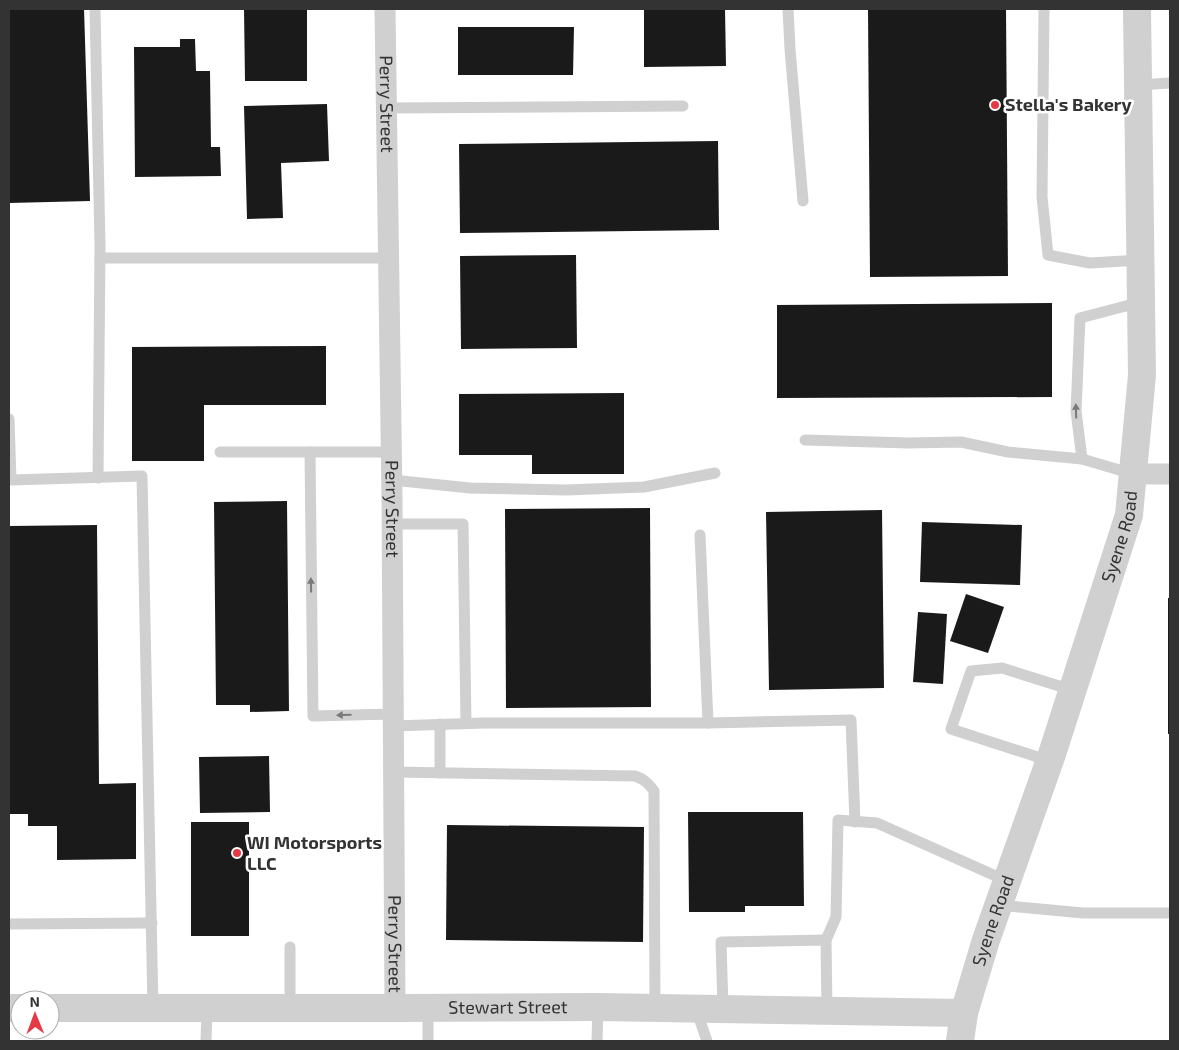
<svg xmlns="http://www.w3.org/2000/svg" width="1179" height="1050" viewBox="0 0 1179 1050" font-family="'Exo 2',sans-serif">
<style>
.building{fill:#1a1a1a}
.lines{fill:none;stroke-linecap:round;stroke-linejoin:round}
.service{stroke:#d0d0d0;stroke-width:11}
.minor{stroke:#d0d0d0;stroke-width:21}
.tertiary{stroke:#d0d0d0;stroke-width:28}
.oneway{fill:#7a7a7a}
.poi-dot{fill:#e63946;stroke:#fff;stroke-width:2}
.labels{text-anchor:middle;stroke-width:5;stroke-linejoin:round;paint-order:stroke}
.street-label{font-size:18px;fill:#333;stroke:#fff}
.poi-label{font-size:18px;font-weight:bold;fill:#333;stroke:#fff;text-anchor:start}
</style>
<rect width="100%" height="100%" fill="#fff"/>
<!-- building -->
<g class="building">
<path d="M9,9H84L90,201L9,203Z"/>
<path d="M244,9H307V81H245Z"/>
<path d="M644,9H725L726,66L644,67Z"/>
<path d="M868,9H1006L1008,276L870,277Z"/>
<path d="M458,27H574L573,75H458Z"/>
<path d="M180,39H195L196,71H210L211,147H220L221,176L135,177L134,47H180Z"/>
<path d="M327,104L329,161L281,163L283,218L247,219L244,106Z"/>
<path d="M718,141L719,230L460,233L459,144Z"/>
<path d="M576,255L577,348L461,349L460,256Z"/>
<path d="M1052,303V397L777,398V305Z"/>
<path d="M326,346V405H204V461H132V347Z"/>
<path d="M624,393V474H532V455H459V394Z"/>
<path d="M287,501L289,711L250,712V705H216L214,502Z"/>
<path d="M650,508L651,707L506,708L505,509Z"/>
<path d="M882,510L884,688L769,690L766,512Z"/>
<path d="M922,522L1022,525L1020,585L920,582Z"/>
<path d="M97,525L99,784L136,783V859L57,860V826H28V814H9V526Z"/>
<path d="M966,594L1004,607L988,653L950,641Z"/>
<rect x="1168" y="598" width="2" height="136"/>
<path d="M918,612L947,614L943,684L913,682Z"/>
<path d="M269,756L270,812L200,813L199,757Z"/>
<path d="M688,812H803L804,906H745V912H689Z"/>
<rect x="191" y="822" width="58" height="114"/>
<path d="M447,825L644,827L643,942L446,940Z"/>
</g>
<g class="lines">
<!-- service -->
<g class="service">
<path d="M95,9L100,245L98,478"/>
<path d="M788,9L790,49L803,201"/>
<path d="M1044,9L1042,197L1048,255L1090,263L1140,260"/>
<path d="M1138,85L1170,83"/>
<path d="M387,108L683,106"/>
<path d="M100,258H389"/>
<path d="M9,419L11,480L142,476L153,1008"/>
<path d="M805,440L909,443L961,442L1008,452L1082,459L1133,474"/>
<path d="M220,452H391"/>
<path d="M310,452L313,716L393,714"/>
<path d="M1082,459L1076,411L1080,318L1141,302"/>
<path d="M392,480L470,488L566,490L644,487L715,473"/>
<path d="M392,524H463L466,723"/>
<path d="M708,723L851,720L855,822"/>
<path d="M393,726L484,723H708L700,535"/>
<path d="M1050,761L951,729L971,671L1002,668L1072,690"/>
<path d="M394,772L635,776C644,779 648,783 654,791L655,1008"/>
<path d="M440,773V724"/>
<path d="M998,905L1083,913H1170"/>
<path d="M9,924L152,923"/>
<path d="M826,940L836,917L838,820L877,823L1007,881"/>
<path d="M290,1008V947"/>
<path d="M696,1009L707,1041"/>
<path d="M723,1009L721,942L826,940L827,1011"/>
<path d="M206,1041L207,1008"/>
<path d="M428,1041V1008"/>
<path d="M597,1041L598,1007"/>
</g>
<!-- minor -->
<g class="minor">
<path id="s1" d="M385,9L392,498L395,1008"/>
<path d="M1133,474H1170"/>
</g>
<!-- tertiary -->
<g class="tertiary">
<path d="M9,1008H20"/>
<path id="s2" d="M50,1008H395L598,1007L964,1013"/>
<path id="s3" d="M960,1041L964,1013L986,940L1051,757L1129,515L1142,375L1137,9"/>
</g>
</g>
<!-- one-way arrows -->
<defs><path id="oneway-solid" d="M-6-.8H1V-3.2L6.5 0L1 3.2V.8H-6Z" transform="scale(1.25)"/></defs>
<g class="oneway">
<use href="#oneway-solid" transform="translate(1076 411) rotate(-92)"/>
<use href="#oneway-solid" transform="translate(311 585) rotate(-91)"/>
<use href="#oneway-solid" transform="translate(344 715) rotate(179)"/>
</g>
<!-- markers -->
<g class="poi-dot">
<circle cx="995" cy="105" r="5"/>
<circle cx="237" cy="853" r="5"/>
</g>
<g class="labels">
<!-- street labels -->
<g class="street-label">
<text dy="6" stroke="none"><textPath href="#s1" startOffset="95">Perry Street</textPath></text>
<text dy="6" stroke="none"><textPath href="#s1" startOffset="500">Perry Street</textPath></text>
<text dy="6" stroke="none"><textPath href="#s3" startOffset="530">Syene Road</textPath></text>
<text dy="6" stroke="none"><textPath href="#s3" startOffset="125">Syene Road</textPath></text>
<text dy="6" stroke="none"><textPath href="#s1" startOffset="935">Perry Street</textPath></text>
<text dy="6" stroke="none"><textPath href="#s2" startOffset="458">Stewart Street</textPath></text>
</g>
<!-- poi labels -->
<g class="poi-label">
<text x="1005" y="111">Stella's Bakery</text>
<text x="247" y="849">WI Motorsports<tspan x="247" dy="21">LLC</tspan></text>
</g>
</g>
<!-- border -->
<rect width="1179" height="1050" fill="none" stroke="#333333" stroke-width="20"/>
<!-- north arrow -->
<g transform="translate(35 1015) rotate(359)"><circle r="24" fill="#ffffff" stroke="#adadad"/>
<path d="M0-4L9 19L0 12L-9 19Z" fill="#e63946"/>
<text y="-8" font-size="14" font-weight="bold" text-anchor="middle" fill="#333333">N</text>
</g>
</svg>
